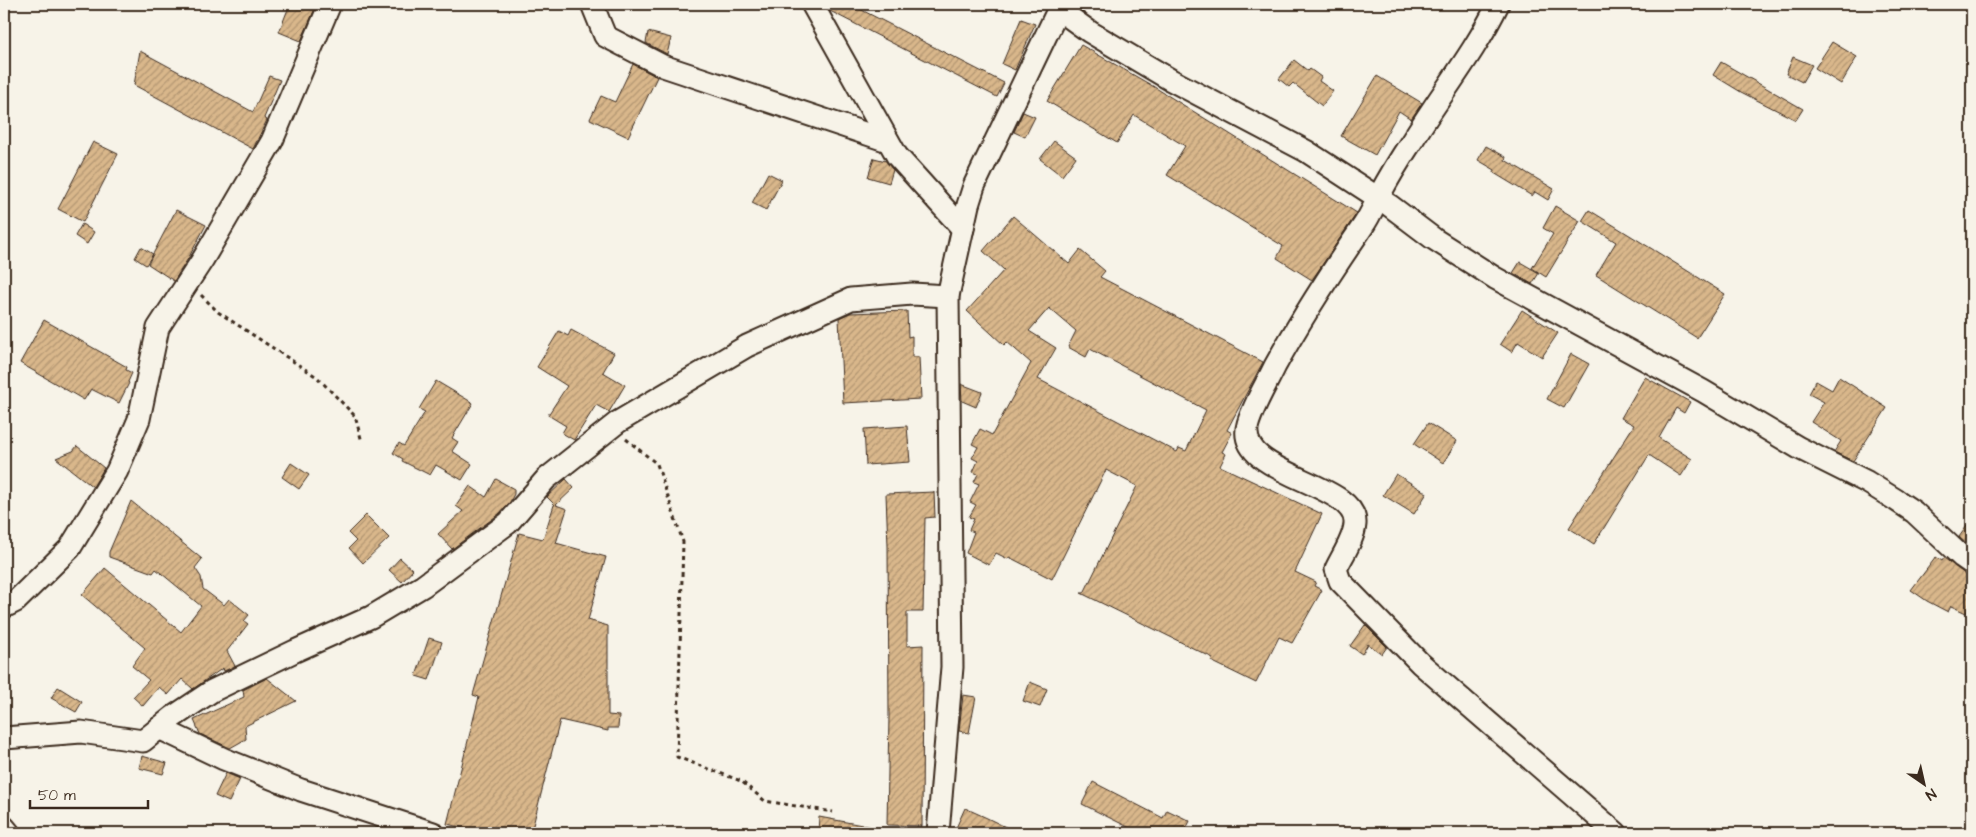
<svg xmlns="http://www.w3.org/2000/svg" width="1976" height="837" viewBox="0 0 1976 837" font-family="'Architects Daughter',sans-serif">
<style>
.building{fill:url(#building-hatch);stroke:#3b2a1e;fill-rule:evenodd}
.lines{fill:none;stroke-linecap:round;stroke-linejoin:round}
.minor-casing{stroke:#3b2a1e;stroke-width:25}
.path{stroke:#3b2a1e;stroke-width:3;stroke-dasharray:4 4;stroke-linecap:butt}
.minor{stroke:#f7f3e8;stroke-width:21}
</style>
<defs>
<pattern id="building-hatch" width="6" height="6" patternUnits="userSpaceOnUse" patternTransform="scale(1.25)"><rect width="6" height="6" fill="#d9b78b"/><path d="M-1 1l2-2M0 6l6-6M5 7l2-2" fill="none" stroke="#b19571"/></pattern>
</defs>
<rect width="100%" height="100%" fill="#f7f3e8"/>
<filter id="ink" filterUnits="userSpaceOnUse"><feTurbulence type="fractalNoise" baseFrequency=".02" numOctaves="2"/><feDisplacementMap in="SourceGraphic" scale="10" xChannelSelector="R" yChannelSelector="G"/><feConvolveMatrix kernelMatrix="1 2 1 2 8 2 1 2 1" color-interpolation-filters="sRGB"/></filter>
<g filter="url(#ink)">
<!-- building -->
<g class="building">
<path d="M290,4H317L301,41L279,32Z"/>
<path d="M826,4H850L1004,83L997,97L830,11Z"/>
<path d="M1021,19L1035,24L1015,70L1002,64Z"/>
<path d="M648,32L671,38L667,54L646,43Z"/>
<path d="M1832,42L1857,57L1841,84L1815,68Z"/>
<path d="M1081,45L1151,85L1357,213L1312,280L1277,258L1283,246L1167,175L1185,146L1134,115L1117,143L1047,101Z"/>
<path d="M140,51L253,112L269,76L280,80L264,118L267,120L253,149L134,85Z"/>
<path d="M1793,57L1812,65L1802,82L1786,74Z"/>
<path d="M1294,60L1308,71L1310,69L1321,77L1319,81L1333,91L1322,106L1293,83L1289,87L1279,79Z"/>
<path d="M1721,62L1803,109L1796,120L1741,92L1713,75Z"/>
<path d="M633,64L657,77L628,137L590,119L601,96L615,102Z"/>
<path d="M1377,76L1422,103L1411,119L1399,111L1375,155L1341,136Z"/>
<path d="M1023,112L1035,117L1025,137L1014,132Z"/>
<path d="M1054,141L1076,157L1062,176L1040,159Z"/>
<path d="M93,142L118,154L83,222L58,209Z"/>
<path d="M1486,146L1506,157L1505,160L1554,189L1548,200L1535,192L1532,196L1494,173L1495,170L1478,160Z"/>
<path d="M874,158L886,161L893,170L889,183L868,177Z"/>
<path d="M768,173L782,180L766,210L752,203Z"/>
<path d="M1555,206L1580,221L1546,277L1532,268L1553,234L1543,228Z"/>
<path d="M176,210L206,225L189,257L174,281L148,264L153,254L146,265L135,258L141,247L153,254Z"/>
<path d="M1589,210L1725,294L1697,338L1596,275L1616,242L1582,221Z"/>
<path d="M1013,216L1069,264L1080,250L1105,271L1100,277L1263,362L1227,430L1232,433L1222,452L1226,454L1220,466L1322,514L1295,572L1316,582L1314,586L1322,590L1292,643L1279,637L1256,683L1211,661L1213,658L1081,593H1084L1137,486L1106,470L1052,579L1009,557L1008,559L996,553L989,565L966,553L974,532L969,530L974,519L969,517L976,505L970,502L979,484L974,482L978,474L973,472L978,461L972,458L978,447L972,444L980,429L992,435L1031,363L1007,342L1004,345L967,311L1004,270L983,251ZM1049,308L1076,331L1068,347L1086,357L1090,349L1206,410L1186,451L1179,448L1177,452L1038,379L1056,348L1029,331Z"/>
<path d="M82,224L94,232L87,244L75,236Z"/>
<path d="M1520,262L1539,273L1532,284L1513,273Z"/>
<path d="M1522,310L1558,333L1542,357L1518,342L1512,352L1500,344Z"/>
<path d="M907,311L908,337L912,336V357H919L921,399L843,403L839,318L850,313Z"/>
<path d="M44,320L127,367L126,370L132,373L128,382L129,383L119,403L91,389L84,400L20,363Z"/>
<path d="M571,330L614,353L603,372L625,385L609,412L596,405L574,440L562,433L566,426L548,415L567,386L537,367L559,331L568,336Z"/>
<path d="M1571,354L1589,364L1564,408L1547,399Z"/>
<path d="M1645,377L1690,402L1684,413L1676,408L1659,438L1692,459L1681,476L1649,455L1594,544L1569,528L1634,425L1621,418Z"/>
<path d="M1839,377L1887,408L1853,461L1834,452L1841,441L1811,422L1824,402L1809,394L1816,381L1832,390Z"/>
<path d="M436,381L473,403L452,438L458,442L452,451L472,464L462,480L436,465L430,475L402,461L403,459L393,453L399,443L404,446L425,412L419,409Z"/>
<path d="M961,384L982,392L976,407L962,401Z"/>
<path d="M1428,423L1457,441L1443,463L1414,444Z"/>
<path d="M907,426L910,462L866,465L864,429Z"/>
<path d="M77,446L104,468L93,487L56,458L73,451Z"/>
<path d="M291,463L309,475L299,489L282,477Z"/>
<path d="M1396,474L1427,493L1414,514L1383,495Z"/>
<path d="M496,479L514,489V494L510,502L499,514L452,549L438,534L463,511L456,506L470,486L486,497Z"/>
<path d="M566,479L574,488L556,505L567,509L556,543L606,557L588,620L608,626V715L619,716L618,728H608V731L560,720L531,833H484L447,824L479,697L473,695L519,533L543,539L554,505H555L547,497Z"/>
<path d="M934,492L935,517L925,518L923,612H907V646L923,645L922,826L887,825L889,716L888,546L886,494Z"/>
<path d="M131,501L202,559L195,568L201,577L203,589L224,605L229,599L249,615L244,621L248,624L227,651L235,666L224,671L223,668L193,689L182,679L168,695L159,687L143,706L133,697L149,680L132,666L145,648L82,595L105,568L181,632L201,606L156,569L153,573L109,557V552Z"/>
<path d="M366,515L389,538L363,563L349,548L356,541L348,533Z"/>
<path d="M1972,519V549L1959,537Z"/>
<path d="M1936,557L1942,561L1944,558L1965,574L1972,576V601L1966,613L1951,606L1948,612L1927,601L1911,590Z"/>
<path d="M400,558L413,570L402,582L389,570Z"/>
<path d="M1365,625L1387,647L1382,654L1368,644L1362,654L1350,646Z"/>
<path d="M429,638L442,642L429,680L416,676Z"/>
<path d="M267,678L296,701L245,726L246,739L230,748L200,734L194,720L244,697L243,690Z"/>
<path d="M1030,682L1047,689L1040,707L1023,701Z"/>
<path d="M58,687L82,702L76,712L51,698Z"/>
<path d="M963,695L976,697L969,733L959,731Z"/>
<path d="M142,756L167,763L163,774L139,768Z"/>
<path d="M226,773L240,779L229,802L215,796Z"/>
<path d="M1093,782L1163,818L1167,810L1190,821L1184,833H1140L1082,804Z"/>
<path d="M965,808L987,818L1018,833H965L956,828Z"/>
<path d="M819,817L873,827L872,833H818Z"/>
</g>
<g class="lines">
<!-- minor casing -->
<g class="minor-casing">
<g id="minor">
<path d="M592,4L605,36L663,66L888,141"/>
<path d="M812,4L897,156L963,229"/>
<path d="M1498,4C1475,52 1440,95 1412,141C1400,159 1389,177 1379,196C1374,206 1370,216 1363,226C1332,271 1302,317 1275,366C1266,385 1254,404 1248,424C1233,475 1358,482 1355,524C1354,539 1342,556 1336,569L1340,581L1420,663L1616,833"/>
<path d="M1058,9L1090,32L1171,80L1306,151L1389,205L1434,239L1495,278L1703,391L1799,448L1867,482L1896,500L1914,512L1962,557L1972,564"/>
<path d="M4,607L16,601L70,548L117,471L139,419L158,328L203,259L272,141L330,4"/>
<path d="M159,728L224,759L301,790L433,833"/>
<path d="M4,738L81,732L143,741L173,717L212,691L295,651L371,617L423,586L508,523L546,479L618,422L747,346L851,299L912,294L948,296"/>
<path d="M4,827L9,833"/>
<path d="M938,833L952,667L948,296L968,205L974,186L1061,4"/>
</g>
</g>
<!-- path -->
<g class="path">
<path d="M201,295L218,312L317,377L355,416L362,442"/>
<path d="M626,439L657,464L683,542L677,757L741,781L765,801L833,812"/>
</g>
<!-- minor -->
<use href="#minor" class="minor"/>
</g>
</g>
<!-- margin -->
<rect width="1976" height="837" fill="none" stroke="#f7f3e8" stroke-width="20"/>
<rect x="10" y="10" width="1956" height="817" fill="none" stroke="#3b2a1e" stroke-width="2" filter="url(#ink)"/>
<!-- north arrow -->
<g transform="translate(1924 784) rotate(146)" stroke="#f7f3e8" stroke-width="4" paint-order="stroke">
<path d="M0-4L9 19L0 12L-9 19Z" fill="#3b2a1e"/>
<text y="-8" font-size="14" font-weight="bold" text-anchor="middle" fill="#3b2a1e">N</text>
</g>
<!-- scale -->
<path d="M30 800v8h118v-8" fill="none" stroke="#3b2a1e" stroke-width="2.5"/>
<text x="38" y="800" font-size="15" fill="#3b2a1e" stroke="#f7f3e8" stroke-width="4" paint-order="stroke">50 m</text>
</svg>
